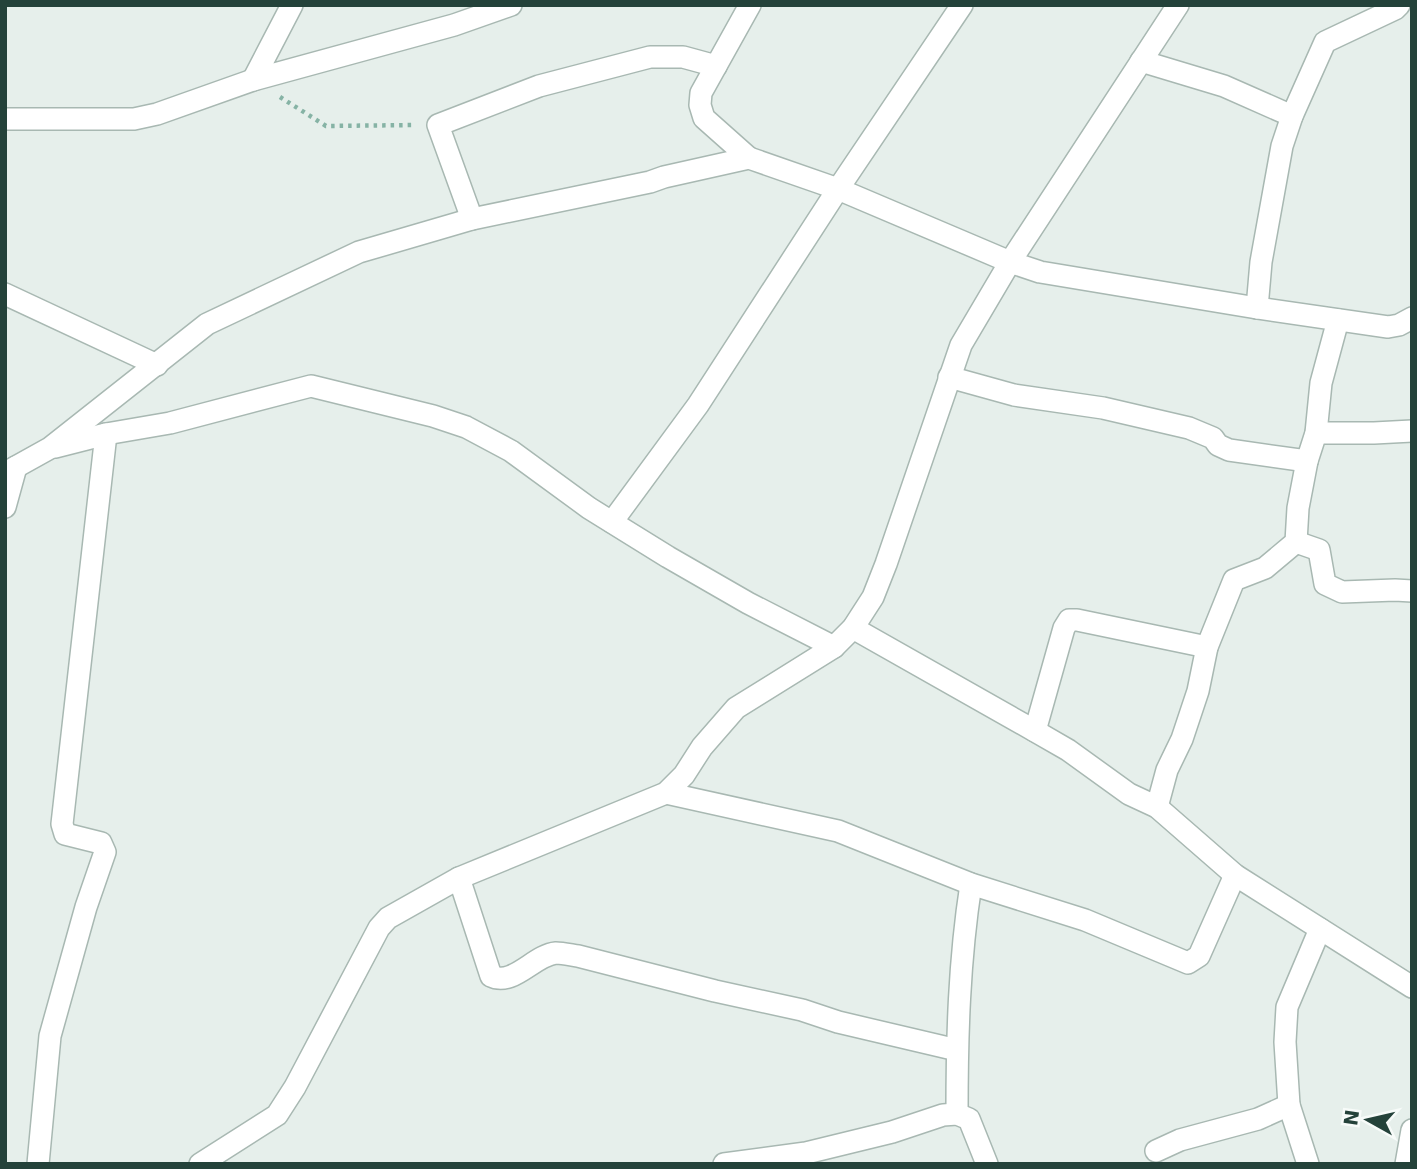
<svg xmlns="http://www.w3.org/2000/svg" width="1417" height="1169" viewBox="0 0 1417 1169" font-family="'DejaVu Sans',sans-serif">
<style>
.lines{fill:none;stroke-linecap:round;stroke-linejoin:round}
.minor-casing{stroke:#a8b8b2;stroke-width:24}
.path{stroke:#86b3a5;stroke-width:4.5;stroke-dasharray:3.5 5;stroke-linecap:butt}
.minor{stroke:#fff;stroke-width:21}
</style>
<rect width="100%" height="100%" fill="#e6efeb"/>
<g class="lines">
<!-- minor casing -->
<g class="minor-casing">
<g id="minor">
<path d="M292,5L253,80L454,25L511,5"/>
<path d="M1141,61L1224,86L1292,116"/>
<path d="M5,119H134L157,114L253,80"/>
<path d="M749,158L704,118L700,105L701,93L750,5"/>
<path d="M472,219L438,125L539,86L650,57H683L716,66"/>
<path d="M5,294L157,365"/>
<path d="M1257,308L1261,262L1282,146L1292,116L1325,42L1395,9L1399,5"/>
<path d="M949,377L1014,395L1103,408L1189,428L1213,438L1218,445L1229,450L1307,461L1316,433L1321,383L1338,320"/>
<path d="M1316,433H1374L1412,431"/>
<path d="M55,447L106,434L170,423L311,386L433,416L466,427L511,451L589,508L668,557L748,603L834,647"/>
<path d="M5,473L50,448L207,324L359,252L472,219L650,182L664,177L749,158L838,189L1010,262L1040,272L1257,308L1388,327L1399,325L1412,318"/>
<path d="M5,507L16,467"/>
<path d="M612,522L698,405L838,189L962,5"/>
<path d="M1296,542L1319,550L1325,584L1342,592L1395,590L1412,591"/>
<path d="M853,628L1035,731L1068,750L1129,794L1157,807L1235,875L1412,987"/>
<path d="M1035,731L1064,628L1069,620H1077L1207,647"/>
<path d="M666,793L838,831L971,884L1085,920L1188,963L1199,956L1235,875"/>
<path d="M1157,807L1167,770L1182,739L1198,691L1207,647L1234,580L1265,568L1296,542L1298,508L1307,461"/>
<path d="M459,878L491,976C513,987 534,955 556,953C563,953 571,955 578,956L715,991L802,1010L838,1022L957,1050"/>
<path d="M1289,1105L1308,1164"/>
<path d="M957,1114C957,1037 959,961 971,884"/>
<path d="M1156,1151L1180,1140L1258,1119L1289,1105L1285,1042L1287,1007L1320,929"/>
<path d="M38,1164L50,1036L86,907L105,852L101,843L65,834L62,824L106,434"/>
<path d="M200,1164L277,1115L295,1087L379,928L388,918L459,878L666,793L684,775L702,747L736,708L834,647L853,628L873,597L886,564L961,345L1010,262L1178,5"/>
<path d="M724,1164L806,1153L892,1132L943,1115L957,1114L969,1119L987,1164"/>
<path d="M1406,1164L1412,1130"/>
</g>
</g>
<!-- path -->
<path class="path" d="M280,97L326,126L416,125"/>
<!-- minor -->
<use href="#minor" class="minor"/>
</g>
<!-- border -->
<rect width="1417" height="1169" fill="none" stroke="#24423a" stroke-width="14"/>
<!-- north arrow -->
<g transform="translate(1368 1120) rotate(278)" stroke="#f7fbf9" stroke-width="5" paint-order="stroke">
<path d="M0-5L12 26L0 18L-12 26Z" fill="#24423a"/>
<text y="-10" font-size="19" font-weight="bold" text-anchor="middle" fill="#24423a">N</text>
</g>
</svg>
